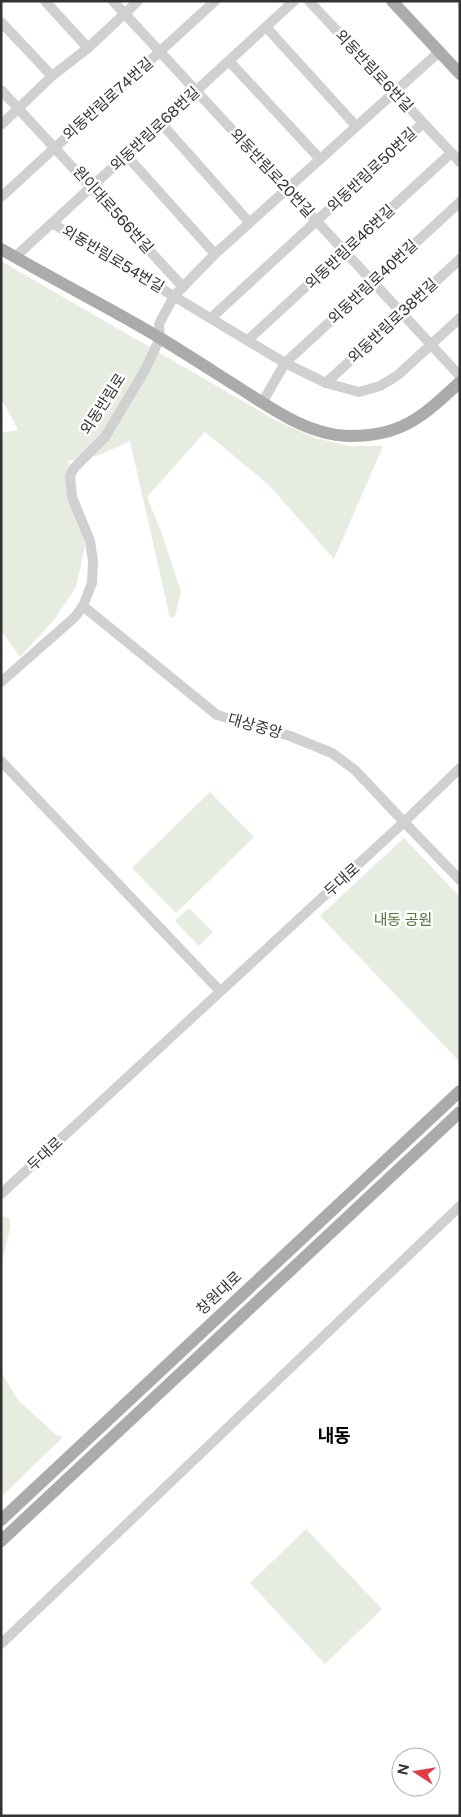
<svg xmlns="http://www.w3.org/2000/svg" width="461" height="1817" viewBox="0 0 461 1817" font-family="'Public Sans','Noto Sans KR',sans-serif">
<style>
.green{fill:#e6ecdf}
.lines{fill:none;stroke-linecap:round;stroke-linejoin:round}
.minor{stroke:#d0d0d0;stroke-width:10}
.major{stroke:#ababab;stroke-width:12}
.labels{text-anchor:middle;stroke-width:5;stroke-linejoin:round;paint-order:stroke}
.street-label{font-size:15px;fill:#333;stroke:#fff}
.park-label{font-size:15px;fill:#56703f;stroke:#fff}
.quarter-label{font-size:18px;font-weight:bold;fill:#000;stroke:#fff}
</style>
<rect width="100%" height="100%" fill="#fff"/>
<!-- green -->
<g class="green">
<path d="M1,261L277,421L315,438L350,446H383L334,559L269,485L205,432L147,497L161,531L181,592L175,616L170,618L130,441L100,455L68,461L85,546L76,587L54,620L20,657L1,631V433L18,430L1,398Z"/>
<path d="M210,792L254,837L176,913L132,868Z"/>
<path d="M404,838L460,897V1062L320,916Z"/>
<path d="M189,908L213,932L199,946L175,921Z"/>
<path d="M1,1215L10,1219V1228L1,1266Z"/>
<path d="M1,1372L17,1399L55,1434L63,1437L1,1497Z"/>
<path d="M306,1529L382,1609L325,1664L250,1583Z"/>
</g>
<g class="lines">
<!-- minor -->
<g class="minor">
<path d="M45,1L88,48"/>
<path d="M113,1L460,376"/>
<path d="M309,1L460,162"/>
<path d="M1,22L52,76"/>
<path d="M266,27L356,126"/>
<path d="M229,61L320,159"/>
<path d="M1,90L183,287"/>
<path d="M161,123L249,222"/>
<path d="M1,125L52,76L88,48L138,1"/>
<path d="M126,155L215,254"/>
<path d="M1,197L215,1"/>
<path d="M52,223L285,363L326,383L359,392L380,386L398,375L460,318"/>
<path d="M15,257L294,1"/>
<path d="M211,318L423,123"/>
<path d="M248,340L451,153"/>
<path d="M326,383L460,259"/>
<path d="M262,403L285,363L460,202"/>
<path d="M83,606L217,715L290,736L332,753L355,770L404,822L460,768"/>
<path d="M1,682L75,617L83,606L92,583L93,561L90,541L72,497L70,476L74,468L105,437L145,370L160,338L159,324L174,296L215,254L439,52"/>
<path d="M1,761L220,991"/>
<path d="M1,1194L404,822L460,880"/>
<path d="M1,1644L460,1206"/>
</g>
<!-- major -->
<g class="major">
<path d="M392,1L460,74"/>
<path d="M1,249C54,280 108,307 160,338C188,355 214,372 241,389C272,409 309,435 348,436C402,437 423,416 460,382"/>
<path d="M1,1520L460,1091"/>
<path d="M1,1541L460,1112"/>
</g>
</g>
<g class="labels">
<!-- street labels -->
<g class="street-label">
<text transform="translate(374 71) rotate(47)" y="5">외동반림로6번길</text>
<text transform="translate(108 99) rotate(-42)" y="5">외동반림로74번길</text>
<text transform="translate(155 129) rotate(-43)" y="5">외동반림로68번길</text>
<text transform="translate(372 170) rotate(-43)" y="5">외동반림로50번길</text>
<text transform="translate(272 173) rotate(47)" y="5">외동반림로20번길</text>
<text transform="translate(113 210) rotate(48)" y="5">원이대로566번길</text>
<text transform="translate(350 247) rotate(-43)" y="5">외동반림로46번길</text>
<text transform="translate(113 259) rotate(31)" y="5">외동반림로54번길</text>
<text transform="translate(373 282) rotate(-43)" y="5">외동반림로40번길</text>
<text transform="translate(393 321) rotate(-43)" y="5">외동반림로38번길</text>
<text transform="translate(103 404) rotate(-57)" y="5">외동반림로</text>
<text transform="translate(255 726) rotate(16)" y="5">대상중앙</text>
<text transform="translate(342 880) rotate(-42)" y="5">두대로</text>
<text transform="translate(45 1154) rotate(-43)" y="5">두대로</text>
<text transform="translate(219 1293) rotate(-43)" y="5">창원대로</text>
</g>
<!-- park labels -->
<g class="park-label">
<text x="403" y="925">내동 공원</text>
</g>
<!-- quarter labels -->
<g class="quarter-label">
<text x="334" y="1442">내동</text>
</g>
</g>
<!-- border -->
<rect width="461" height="1817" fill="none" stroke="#333333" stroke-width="5"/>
<!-- north arrow -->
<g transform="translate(416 1772) rotate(282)"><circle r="24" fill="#ffffff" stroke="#adadad"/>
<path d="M0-4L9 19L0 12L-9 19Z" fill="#e63946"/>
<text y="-8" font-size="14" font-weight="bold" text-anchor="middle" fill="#333333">N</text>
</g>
</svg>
